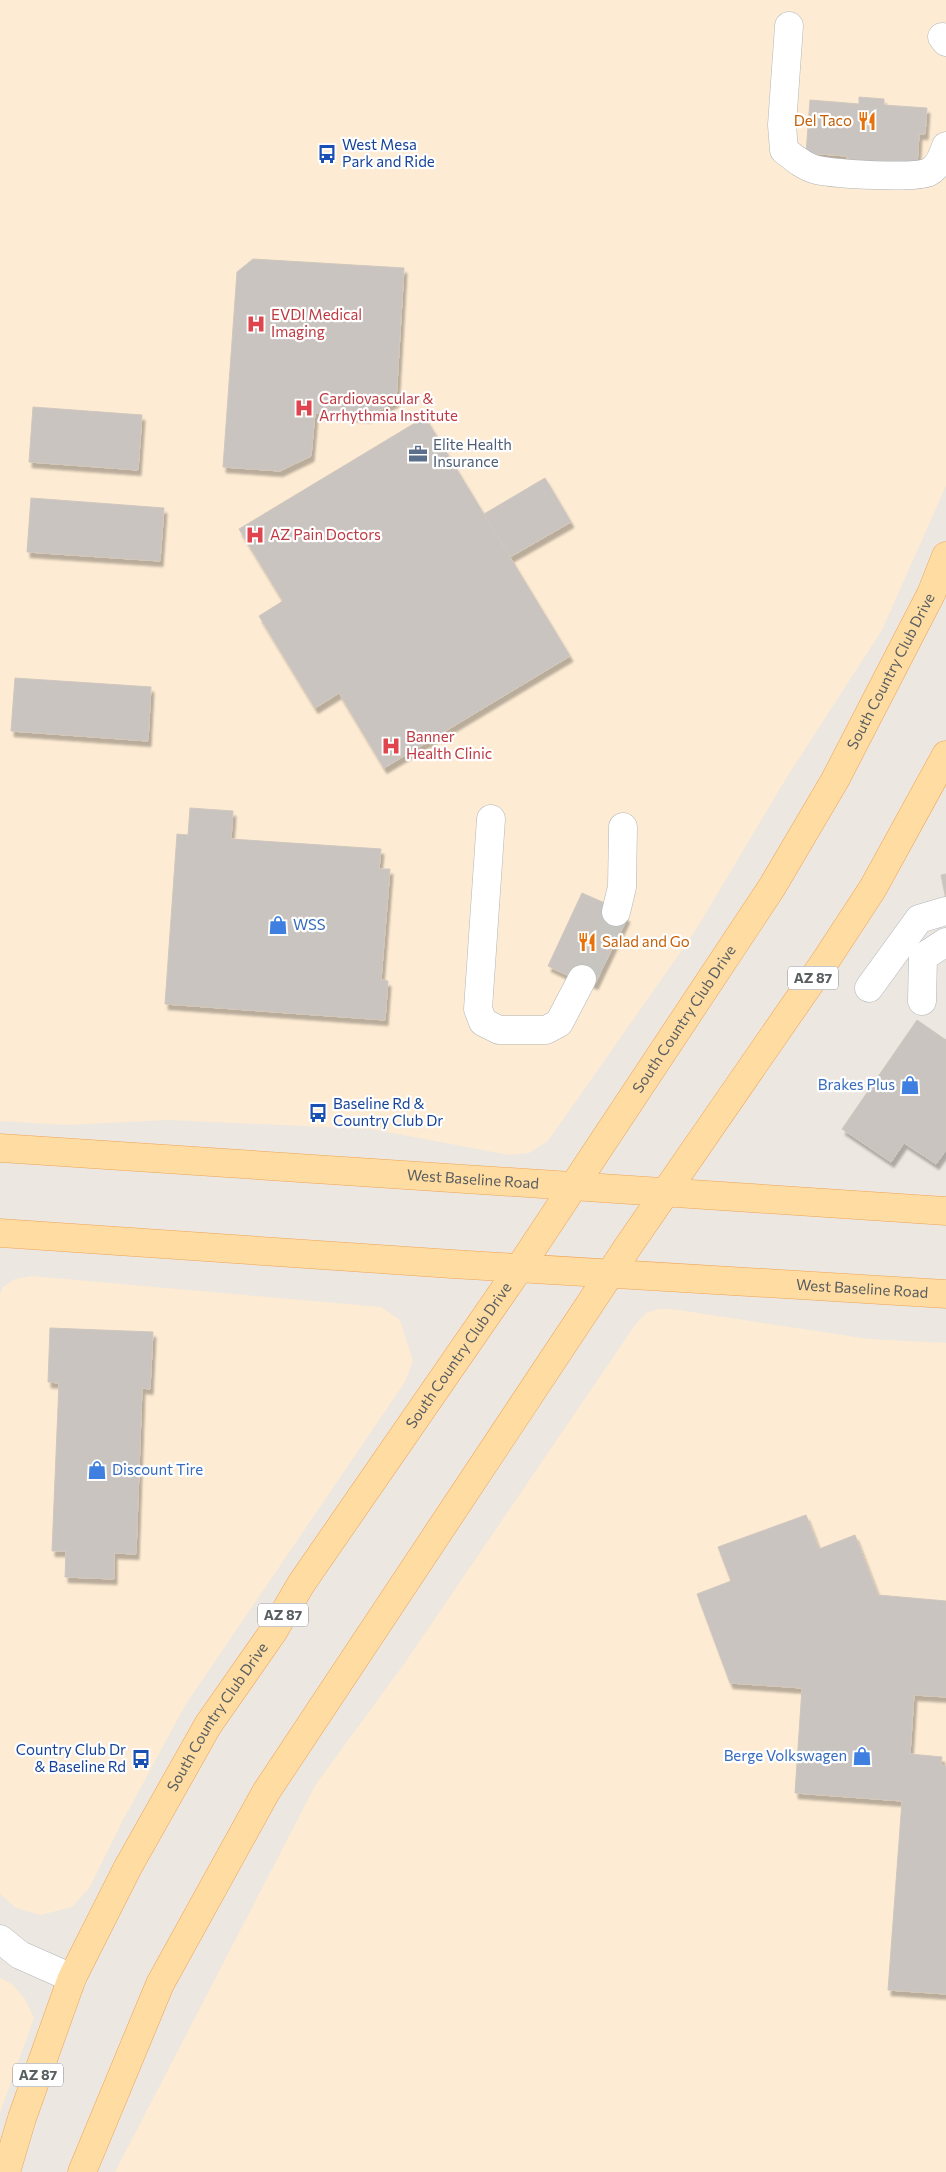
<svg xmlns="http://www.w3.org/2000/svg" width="946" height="2172" viewBox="0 0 946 2172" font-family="Commissioner,sans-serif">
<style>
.commercial{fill:#fdebd3}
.building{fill:#c9c4bf;stroke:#d0c7be;filter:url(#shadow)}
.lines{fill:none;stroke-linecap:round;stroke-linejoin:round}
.minor-tunnel{stroke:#c7c5c0;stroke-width:28;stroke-dasharray:28 14;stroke-linecap:butt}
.minor-casing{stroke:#b1b5b8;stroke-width:29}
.major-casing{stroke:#f0a355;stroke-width:29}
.minor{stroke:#fff;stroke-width:28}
.major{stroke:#fedca2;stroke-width:28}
.labels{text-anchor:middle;stroke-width:4.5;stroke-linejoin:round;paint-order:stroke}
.shield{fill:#fff;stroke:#8b8e90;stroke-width:1}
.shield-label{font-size:14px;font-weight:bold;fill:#595e61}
.food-label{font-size:15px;fill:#c56008;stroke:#fff;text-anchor:end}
.transit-label{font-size:15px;fill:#164399;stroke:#fff;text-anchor:start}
.health-label{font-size:15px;fill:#be3a42;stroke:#fff;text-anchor:start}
.service-label{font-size:15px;fill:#4e5e75;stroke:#fff;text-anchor:start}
.street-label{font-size:15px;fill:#595e61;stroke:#fff}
.shop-label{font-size:15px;fill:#366cbe;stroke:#fff;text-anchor:start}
</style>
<defs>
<filter id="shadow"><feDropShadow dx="3" dy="5.5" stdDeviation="1" flood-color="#0004"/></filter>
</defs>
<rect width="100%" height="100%" fill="#ece7e0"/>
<!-- commercial -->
<g class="commercial">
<path d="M0,0H946V486L882,630L787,777L694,933L548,1141L529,1153L509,1155L371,1129L168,1120L66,1125L0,1121Z"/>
<path d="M32,1276L381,1307L400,1320L413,1361L405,1382L186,1704L122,1822L90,1887L72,1907L41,1915L16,1908L0,1894V1293L3,1287L15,1279Z"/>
<path d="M659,1309H672L869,1339L946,1343V2172H115L316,1784L404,1664L635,1325L646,1313Z"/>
<path d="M0,1978L12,1984L25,1999L34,2018L0,2113Z"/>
</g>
<!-- building -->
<g class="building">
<path d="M859,97L884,99V105L927,108L925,134H919L917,166L847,160V156L806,153L810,100L859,104Z"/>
<path d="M253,259L404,268L396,401L368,417L315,413L311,456L280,471L223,467L237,272Z"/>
<path d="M33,407L142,415L138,470L29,462Z"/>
<path d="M425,417L570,656L384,768L339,693L315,708L259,616L283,601L239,529Z"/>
<path d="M545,478L571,522L510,557L484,514Z"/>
<path d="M31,498L164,508L160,561L27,552Z"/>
<path d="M15,678L151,687L148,741L11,731Z"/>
<path d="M190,808L233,811L231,839L381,849L379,869H390L381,980L388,981L385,1020L165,1004L177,834L188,835Z"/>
<path d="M946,874V900L941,875Z"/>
<path d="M582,893L607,904L627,917L595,984L574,975L573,978L548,966Z"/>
<path d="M917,1020L946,1040V1150L936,1164L904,1143L891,1162L842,1129Z"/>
<path d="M50,1328L153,1332L150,1389L142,1388L136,1554L114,1553V1579L65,1577L66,1551H52L59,1383L48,1382Z"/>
<path d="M806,1515L819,1549L855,1535L878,1595L946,1601V1697L914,1695L910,1754L942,1757L941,1765L946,1766V1994L888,1990L902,1801L795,1793L802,1688L730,1683L697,1594L731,1581L718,1547Z"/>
</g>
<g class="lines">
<!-- minor-tunnel -->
<path class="minor-tunnel" d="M582,979L616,912"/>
<!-- minor casing -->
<g class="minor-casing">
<g id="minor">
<path d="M789,26L782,125L784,150C794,158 804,167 817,170C836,174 914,179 929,172C938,168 943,155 946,146"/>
<path d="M942,37L946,42"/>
<path d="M491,819L478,1009L483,1022L499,1030H546L559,1023L582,979"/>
<path d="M616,912L622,887L623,827"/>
<path d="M869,988L919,919L946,911"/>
<path d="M922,1001L923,957L946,942"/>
<path d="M0,1939L20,1955L72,1978"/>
</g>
</g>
<!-- major casing -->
<g class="major-casing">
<g id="major">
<path id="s1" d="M0,1148L946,1211"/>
<path id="s2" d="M0,1233L452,1264L946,1294"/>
<path id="s3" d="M6,2172L22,2118L72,1978L128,1867L208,1725L273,1632L301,1584L520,1267L772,887L835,780L931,594L946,556"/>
<path d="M82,2172L160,1984L266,1792L629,1245L826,960L873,888L946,755"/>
</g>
</g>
<!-- minor -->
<use href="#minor" class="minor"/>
<!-- major -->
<use href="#major" class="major"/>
</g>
<!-- icons -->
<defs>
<g id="restaurant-bare" transform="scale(1.5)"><path d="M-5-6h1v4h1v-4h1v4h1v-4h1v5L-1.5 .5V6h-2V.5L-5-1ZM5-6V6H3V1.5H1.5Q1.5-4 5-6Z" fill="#e8710a" stroke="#fff" stroke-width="2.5" paint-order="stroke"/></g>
<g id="bus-bare" transform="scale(1.5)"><path d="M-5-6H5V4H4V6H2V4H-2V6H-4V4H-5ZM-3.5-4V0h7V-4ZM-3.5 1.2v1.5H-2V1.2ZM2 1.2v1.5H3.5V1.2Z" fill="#1a4fb4" stroke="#fff" stroke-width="2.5" paint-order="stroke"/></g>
<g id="hospital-bare" transform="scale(1.5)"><path d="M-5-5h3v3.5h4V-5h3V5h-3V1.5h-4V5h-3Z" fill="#e0444e" stroke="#fff" stroke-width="2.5" paint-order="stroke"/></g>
<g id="office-bare" transform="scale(1.5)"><path d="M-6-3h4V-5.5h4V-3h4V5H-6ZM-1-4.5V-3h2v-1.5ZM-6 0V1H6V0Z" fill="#5c6f8a" stroke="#fff" stroke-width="2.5" paint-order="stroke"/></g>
<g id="shop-bare" transform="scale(1.5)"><path d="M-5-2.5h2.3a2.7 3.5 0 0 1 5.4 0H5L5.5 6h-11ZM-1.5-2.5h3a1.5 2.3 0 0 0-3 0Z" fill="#3f7fe0" stroke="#fff" stroke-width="2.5" paint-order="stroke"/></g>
</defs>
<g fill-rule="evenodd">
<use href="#restaurant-bare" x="867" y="121"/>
<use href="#bus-bare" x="327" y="154"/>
<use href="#hospital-bare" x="256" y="324"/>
<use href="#hospital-bare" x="304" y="408"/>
<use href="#office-bare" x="418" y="454"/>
<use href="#hospital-bare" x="255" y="535"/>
<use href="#hospital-bare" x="391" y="746"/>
<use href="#shop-bare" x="278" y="925"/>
<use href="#restaurant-bare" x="587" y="942"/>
<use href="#shop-bare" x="910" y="1085"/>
<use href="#bus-bare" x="318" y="1113"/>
<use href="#shop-bare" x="97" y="1470"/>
<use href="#shop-bare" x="862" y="1756"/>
<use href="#bus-bare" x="141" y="1759"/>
</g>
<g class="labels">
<!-- shield labels -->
<g class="shield">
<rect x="788" y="966.5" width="50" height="23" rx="4"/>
<rect x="258" y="1603.5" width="50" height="23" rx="4"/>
<rect x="13" y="2063.5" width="50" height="23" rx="4"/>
</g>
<g class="shield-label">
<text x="813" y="983">AZ 87</text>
<text x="283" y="1620">AZ 87</text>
<text x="38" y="2080">AZ 87</text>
</g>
<!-- food labels -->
<g class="food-label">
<text x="852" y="126">Del Taco</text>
<text x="602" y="947" text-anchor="start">Salad and Go</text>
</g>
<!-- transit labels -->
<g class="transit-label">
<text x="342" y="150">West Mesa<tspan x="342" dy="17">Park and Ride</tspan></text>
<text x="333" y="1109">Baseline Rd &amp;<tspan x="333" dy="17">Country Club Dr</tspan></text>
<text x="126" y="1755" text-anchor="end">Country Club Dr<tspan x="126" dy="17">&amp; Baseline Rd</tspan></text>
</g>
<!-- health labels -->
<g class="health-label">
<text x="271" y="320">EVDI Medical<tspan x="271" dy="17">Imaging</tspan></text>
<text x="319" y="404">Cardiovascular &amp;<tspan x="319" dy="17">Arrhythmia Institute</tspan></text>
<text x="270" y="540">AZ Pain Doctors</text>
<text x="406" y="742">Banner<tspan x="406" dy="17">Health Clinic</tspan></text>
</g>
<!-- service labels -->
<g class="service-label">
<text x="433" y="450">Elite Health<tspan x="433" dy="17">Insurance</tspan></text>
</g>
<!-- street labels -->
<g class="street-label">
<text dy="5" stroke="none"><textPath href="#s3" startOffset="1749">South Country Club Drive</textPath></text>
<text dy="5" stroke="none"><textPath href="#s3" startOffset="1344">South Country Club Drive</textPath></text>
<text dy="5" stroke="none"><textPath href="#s1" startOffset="474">West Baseline Road</textPath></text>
<text dy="5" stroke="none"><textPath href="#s2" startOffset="864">West Baseline Road</textPath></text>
<text dy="5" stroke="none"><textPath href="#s3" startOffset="939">South Country Club Drive</textPath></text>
<text dy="5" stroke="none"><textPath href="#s3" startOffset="504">South Country Club Drive</textPath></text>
</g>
<!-- shop labels -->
<g class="shop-label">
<text x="293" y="930">WSS</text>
<text x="895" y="1090" text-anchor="end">Brakes Plus</text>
<text x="112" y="1475">Discount Tire</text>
<text x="847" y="1761" text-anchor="end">Berge Volkswagen</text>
</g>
</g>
</svg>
